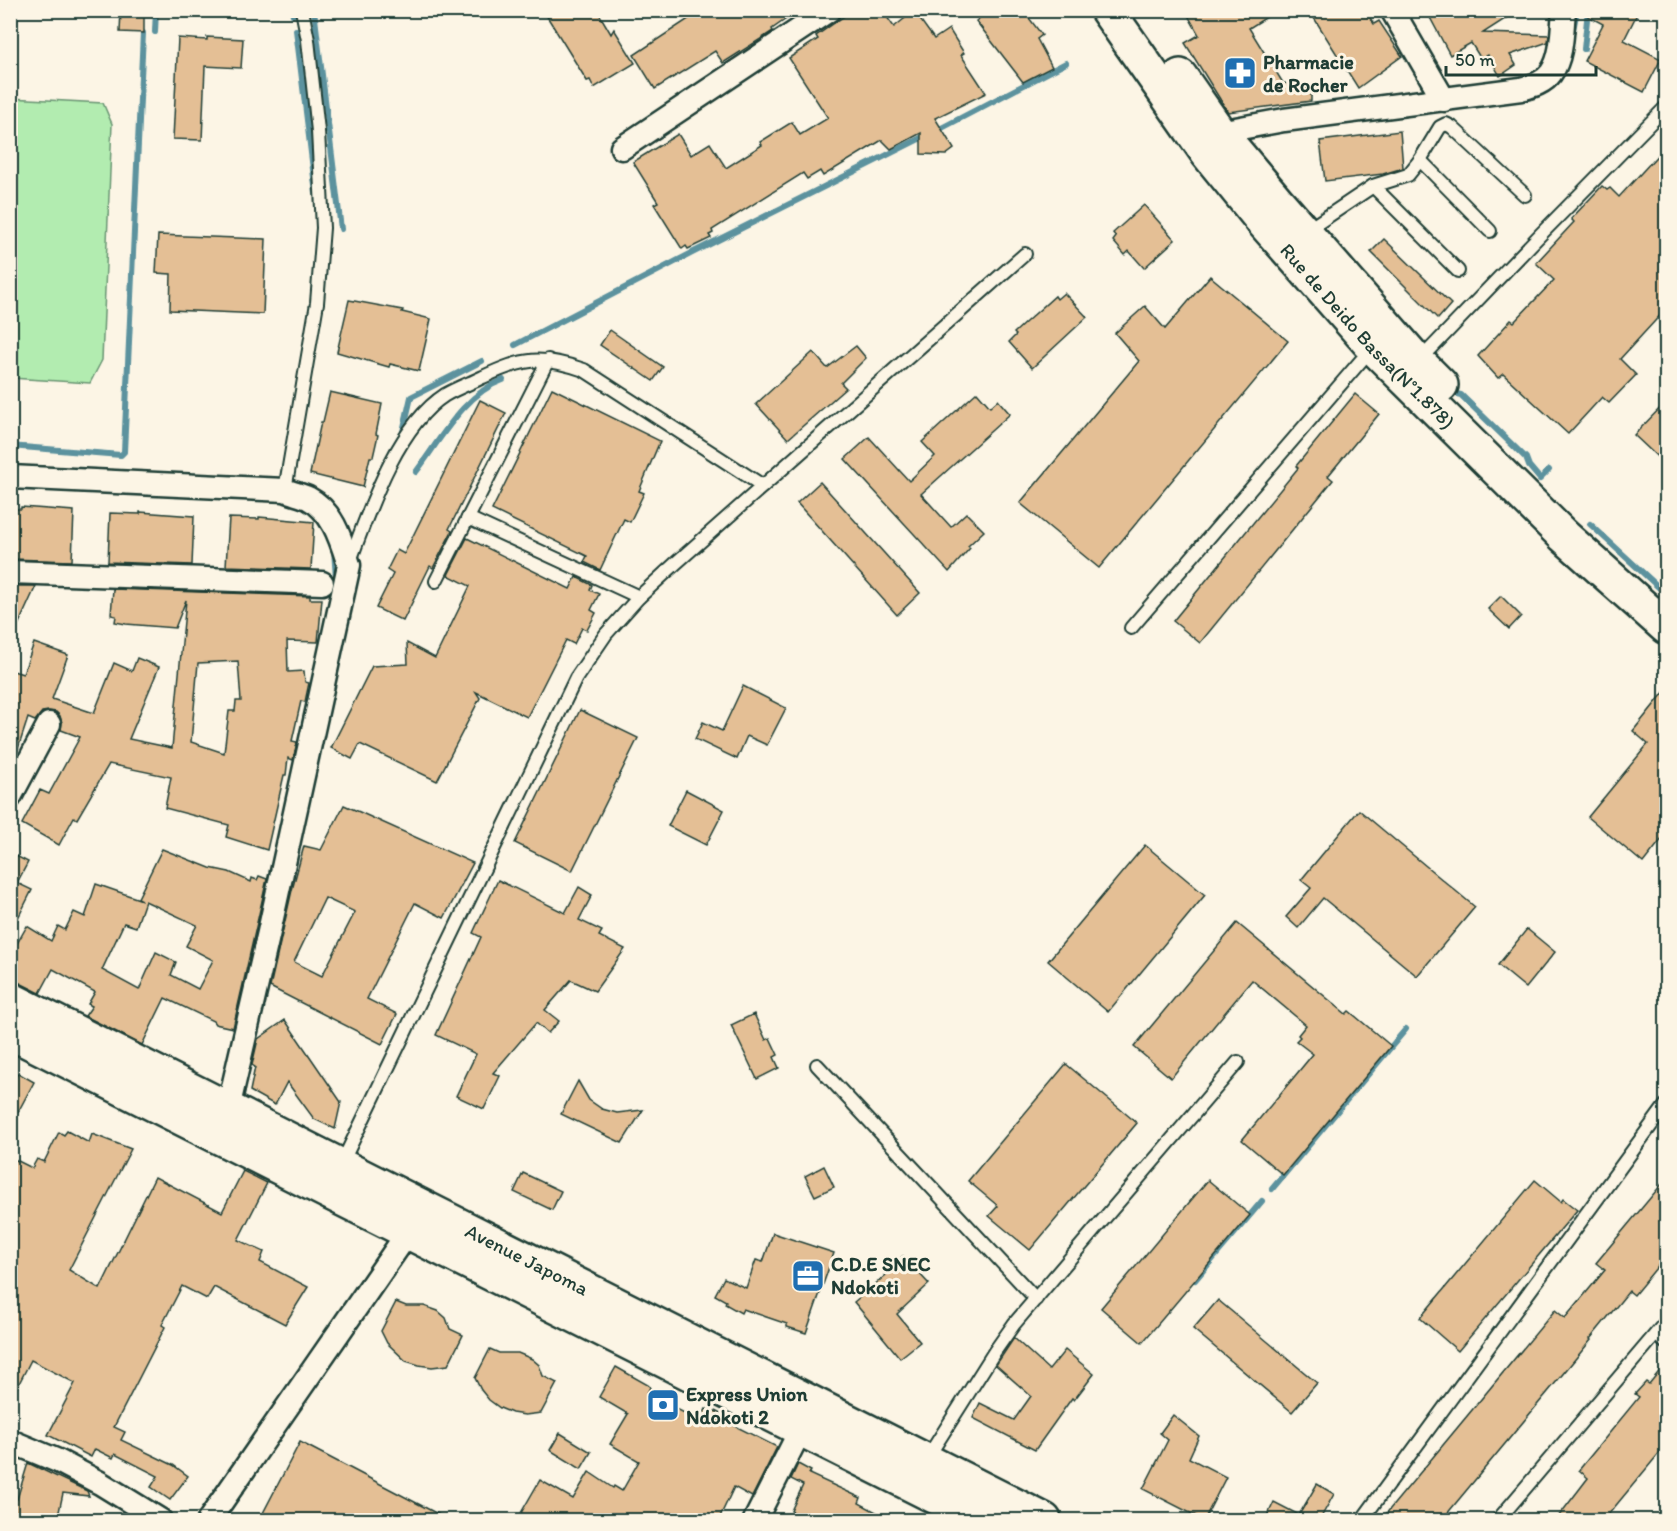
<svg xmlns="http://www.w3.org/2000/svg" width="1677" height="1531" viewBox="0 0 1677 1531" font-family="Itim,sans-serif">
<style>
.green{fill:#b2ecb0;stroke:#689472;stroke-width:1.5}
.lines{fill:none;stroke-linecap:round;stroke-linejoin:round}
.stream{stroke:#5b929e;stroke-width:6}
.building{fill:#e4bf95;stroke:#1f3d34;stroke-width:1.5;fill-rule:evenodd}
.service-casing{stroke:#1f3d34;stroke-width:16}
.minor-casing{stroke:#1f3d34;stroke-width:27}
.secondary-casing{stroke:#1f3d34;stroke-width:38}
.primary-casing{stroke:#1f3d34;stroke-width:38}
.service{stroke:#fcf5e5;stroke-width:12}
.minor{stroke:#fcf5e5;stroke-width:22}
.secondary{stroke:#fcf5e5;stroke-width:33}
.primary{stroke:#fcf5e5;stroke-width:33}
.labels{text-anchor:middle;stroke-width:6;stroke-linejoin:round;paint-order:stroke}
.poi-label{font-size:20px;font-weight:bold;fill:#1f3d34;stroke:#fcf5e5;text-anchor:start}
.street-label{font-size:20px;fill:#1f3d34;stroke:#fcf5e5}
</style>
<rect width="100%" height="100%" fill="#fcf5e5"/>
<filter id="ink" filterUnits="userSpaceOnUse"><feTurbulence type="fractalNoise" baseFrequency=".0167" numOctaves="2"/><feDisplacementMap in="SourceGraphic" scale="12" xChannelSelector="R" yChannelSelector="G"/><feConvolveMatrix kernelMatrix="1 2 1 2 8 2 1 2 1" color-interpolation-filters="sRGB"/></filter>
<g filter="url(#ink)">
<!-- green -->
<path class="green" d="M10,98L103,103L112,124L102,360L90,383L11,378Z"/>
<g class="lines">
<!-- stream -->
<g class="stream">
<path d="M292,10L293,15"/>
<path d="M314,10L341,229"/>
<path d="M296,30L316,194"/>
<path d="M1573,30L1577,10"/>
<path d="M155,32L156,10"/>
<path d="M1584,49L1588,10"/>
<path d="M936,131L1066,63"/>
<path d="M515,345L694,252L927,135"/>
<path d="M1448,392L1461,395L1526,458L1529,466L1540,479L1549,470"/>
<path d="M402,436L411,397L482,361"/>
<path d="M10,446L108,454L121,455L124,452L143,33"/>
<path d="M416,472C440,440 465,393 503,380"/>
<path d="M1590,524L1666,594"/>
<path d="M334,549L336,579"/>
<path d="M1272,1189L1406,1029"/>
<path d="M1195,1280L1262,1201"/>
</g>
</g>
<!-- building -->
<g class="building">
<path d="M121,10H144V33L120,32Z"/>
<path d="M543,10H597L611,34L614,29L635,63L594,88L590,80L587,81Z"/>
<path d="M702,10H799L772,29L773,31L723,63L715,51L655,89L634,55Z"/>
<path d="M853,10H882L894,27L914,11L934,39L949,29L964,53L961,55L986,93L935,118L954,149L946,155L921,154V133L891,149L882,140L823,176L820,171L807,179L803,173L712,230L713,233L709,235L711,238L688,249L686,246L682,249L654,204L658,202L633,162L678,134L691,155L710,143L726,168L762,145L760,142L792,122L800,135L828,118L789,58L818,39L816,36Z"/>
<path d="M989,10H1023L1042,35L1037,39L1052,67L1023,82L976,21Z"/>
<path d="M1185,10H1278L1249,28L1283,83L1311,87V101L1228,112L1185,43L1199,35Z"/>
<path d="M1309,10H1365L1374,24L1379,21L1402,56L1358,88Z"/>
<path d="M1426,10H1519L1483,33L1549,35L1548,42L1510,55L1516,65L1500,76L1488,55L1481,59L1471,43L1450,55Z"/>
<path d="M1577,10H1639L1624,40L1661,59L1644,92L1584,61L1603,24Z"/>
<path d="M207,37L243,39L241,68L205,66L202,140L173,139L178,38L207,40Z"/>
<path d="M1400,131L1403,168L1383,174L1325,181L1320,141Z"/>
<path d="M1666,146V309L1620,359L1636,375L1609,403L1602,397L1568,434L1503,374L1498,378L1478,356L1511,320L1514,322L1554,280L1536,263L1574,222L1571,219L1602,186L1607,190L1610,188L1619,197Z"/>
<path d="M1144,205L1175,240L1144,268L1129,251L1125,255L1113,241L1116,237L1113,233Z"/>
<path d="M158,235L266,239L263,314L170,310L171,274L156,273Z"/>
<path d="M1384,239L1451,304L1438,319L1371,252Z"/>
<path d="M1210,276L1288,341L1099,568L1020,503L1139,361L1115,333L1145,306L1165,329Z"/>
<path d="M1064,293L1087,317L1032,368L1009,342L1016,335L1014,333L1027,321L1055,296L1057,299Z"/>
<path d="M349,300L403,310L402,312L431,319L419,371L390,364L389,367L337,352Z"/>
<path d="M610,330L663,367L653,381L600,345Z"/>
<path d="M856,346L866,358L841,383L846,388L788,439L756,404L813,352L827,368Z"/>
<path d="M552,388L660,441L639,491L644,493L630,522L624,519L600,570L584,562L587,556L492,510Z"/>
<path d="M330,392L382,404L376,434L378,435L373,457H370L363,487L310,474L321,422H323Z"/>
<path d="M977,392L990,407L998,400L1010,414L921,494L951,527L966,513L984,531L968,546L970,548L949,572L845,459L869,437L909,481L935,456L922,442Z"/>
<path d="M1355,394L1379,414L1328,476L1333,480L1200,643L1173,621L1298,468L1296,466Z"/>
<path d="M480,400L506,413L449,529L452,531L433,568L430,566L403,621L376,608L393,574L387,570L397,550L404,554Z"/>
<path d="M1666,402V465L1634,435Z"/>
<path d="M820,482L920,593L897,615L797,503Z"/>
<path d="M21,507L74,511L72,561L10,559V509H21Z"/>
<path d="M140,512L194,516L192,565L108,562L110,513L140,514Z"/>
<path d="M259,517L314,522L311,569L226,566L229,518L259,519Z"/>
<path d="M467,538L570,589L576,577L592,585L590,590L599,594L591,610L596,613L587,630L582,628L574,644L566,640L527,717L476,692L480,698L437,781L360,744L352,759L331,748L372,666L408,664L407,643L435,658L470,586L448,575Z"/>
<path d="M10,586H36L10,643Z"/>
<path d="M113,589L310,596V599H322L318,642L287,641L288,672L304,671L305,682L309,683L305,702L301,701L292,741L297,742L293,760L288,758L286,775H284L267,850L226,837L229,825L165,808L171,777L109,764L77,819L74,817L59,845L22,824L40,790L49,794L80,737L61,730L62,723L60,716L56,712L49,711L42,712L35,721L28,718L14,761L10,760V670L23,674L34,643L68,655L52,699L94,713L114,663L132,671L137,658L159,667L129,739L172,748L186,600L175,628L126,624L115,622L116,616L111,615ZM238,661L241,701H236L235,711H229L224,753L191,742L198,663Z"/>
<path d="M1501,596L1521,616L1509,629L1488,609Z"/>
<path d="M743,686L786,708L767,745L747,736L737,759L695,739L703,722L722,731Z"/>
<path d="M1666,690V834L1643,863L1588,817L1648,744L1633,731Z"/>
<path d="M580,710L638,738L572,871L515,843Z"/>
<path d="M686,790L724,810L706,845L668,826Z"/>
<path d="M344,805L473,863L444,918L415,903L367,999L397,1014L382,1044L270,987L292,890L304,846L321,850ZM325,898L355,912L322,976L294,962Z"/>
<path d="M1359,810L1475,907L1417,976L1323,898L1298,928L1286,917L1311,888L1301,880Z"/>
<path d="M1145,845L1205,895L1108,1012L1048,961Z"/>
<path d="M162,849L210,868L229,872L251,882L252,878L257,880L259,876L267,879L233,1028L215,1024L213,1021L165,998L142,1045L85,1016L92,1006L88,1004L95,992L53,969L40,993L18,982L10,981V956L27,926L51,941L58,926L65,930L74,912L85,917L96,884L142,900L138,898ZM145,901L197,925L186,946L213,960L198,989L171,975L176,962L156,952L139,990L102,970L124,923L136,927Z"/>
<path d="M10,853L28,862L17,883L32,890L10,934Z"/>
<path d="M498,880L565,913L579,887L592,895L579,920L602,931L599,936L625,949L595,991L571,980L545,1010L559,1021L548,1033L536,1023L493,1073L500,1076L484,1109L456,1096L476,1054L436,1035L481,937L473,933Z"/>
<path d="M1237,923L1346,1014L1349,1011L1391,1046L1283,1175L1242,1140L1313,1054L1296,1041L1300,1037L1298,1035L1306,1025L1252,980L1171,1078L1134,1047Z"/>
<path d="M1527,929L1555,952L1526,988L1498,965Z"/>
<path d="M754,1014L766,1040L770,1038L778,1055L774,1057L779,1068L757,1079L731,1025Z"/>
<path d="M285,1020L341,1102L335,1129L314,1119L287,1082L275,1105L250,1091L255,1067L252,1065L258,1039Z"/>
<path d="M1066,1064L1137,1123L1030,1250L989,1216L998,1206L968,1181Z"/>
<path d="M18,1073L34,1082L10,1127V1088Z"/>
<path d="M578,1081L589,1100L602,1109L617,1113L643,1110L622,1143L561,1114Z"/>
<path d="M67,1131L89,1143L92,1134L131,1149L69,1270L100,1289L155,1177L222,1212L243,1171L267,1183L238,1240L264,1252L260,1262L308,1287L285,1324L214,1287L207,1299L182,1286L162,1325L165,1327L114,1427L125,1432L121,1440L173,1465L188,1476L170,1500L151,1487L158,1476L115,1454L113,1458L95,1449L91,1457L48,1435L75,1383L31,1360L10,1401V1157L32,1168L37,1159L44,1162L59,1132L64,1135Z"/>
<path d="M824,1166L834,1187L815,1196L805,1176Z"/>
<path d="M523,1173L561,1191L552,1210L514,1192Z"/>
<path d="M1666,1179V1256L1634,1295L1629,1291L1590,1339L1591,1340L1441,1521H1380L1555,1310L1565,1318L1605,1270L1596,1263Z"/>
<path d="M1208,1180L1250,1215L1142,1343L1101,1308Z"/>
<path d="M1535,1180L1561,1202L1563,1199L1577,1210L1458,1351L1420,1318Z"/>
<path d="M773,1233L834,1253L806,1333L787,1327V1324L743,1309L741,1313L725,1304L726,1301L715,1295L724,1278L746,1288L756,1260L763,1262Z"/>
<path d="M903,1256L929,1284L897,1314L920,1342L900,1358L854,1302L886,1275L884,1273Z"/>
<path d="M1218,1300L1317,1383L1292,1412L1193,1329Z"/>
<path d="M396,1302L406,1306H424L438,1311L446,1318L450,1329L463,1335L448,1365L432,1367L419,1365L406,1361L387,1343L381,1331Z"/>
<path d="M1014,1338L1049,1370L1065,1350L1094,1374L1074,1400L1072,1398L1035,1450L973,1418L980,1403L1014,1420L1031,1396L996,1365Z"/>
<path d="M490,1349L499,1353H518L532,1359L539,1365L543,1376L557,1383L541,1413L525,1415L512,1413L500,1408L489,1400L481,1390L475,1378Z"/>
<path d="M1666,1363V1445L1603,1521H1555L1588,1478L1579,1470L1639,1397L1635,1394L1646,1382L1649,1384Z"/>
<path d="M616,1367L648,1385L650,1387L647,1394L700,1421L706,1409L708,1410L709,1408L727,1417L726,1419L731,1421L729,1423L777,1447L752,1497L734,1487L718,1521H703L690,1514L687,1521H535L521,1513L540,1480L573,1499L589,1472L613,1488L614,1486L622,1491L639,1461L610,1444L628,1414L599,1397Z"/>
<path d="M1173,1415L1199,1436L1189,1458L1226,1477L1204,1520L1143,1489L1168,1440L1160,1433Z"/>
<path d="M560,1433L591,1452L581,1469L550,1450Z"/>
<path d="M300,1442L451,1521H272L262,1515Z"/>
<path d="M28,1463L87,1491L89,1496L63,1493L57,1521H10V1497L17,1499Z"/>
<path d="M798,1464L811,1471L809,1474L861,1498L859,1503L893,1521H812L791,1511L803,1485L791,1479Z"/>
<path d="M1317,1484L1334,1494L1319,1521H1265L1274,1502L1299,1515Z"/>
</g>
<g class="lines">
<!-- service casing -->
<g class="service-casing">
<g id="service">
<path d="M1420,160L1490,231"/>
<path d="M1373,186L1458,271"/>
<path d="M1306,231L1373,186L1408,175L1420,160L1440,127L1446,124L1452,127L1525,195"/>
<path d="M1420,360L1541,234L1666,107"/>
<path d="M285,490L317,303L323,228L318,131L308,40L302,10"/>
<path d="M468,518L639,597"/>
<path d="M350,561C369,510 397,426 445,395C457,388 471,383 483,377C524,358 540,355 584,370L763,486"/>
<path d="M436,581L548,360"/>
<path d="M1131,628L1371,349"/>
<path d="M817,1065L1036,1299"/>
<path d="M341,1165L576,678L606,634L639,597L676,563L1025,254"/>
<path d="M1656,1334L1666,1343"/>
<path d="M926,1460L995,1351L1014,1324L1238,1062"/>
<path d="M1362,1520L1666,1105"/>
<path d="M1498,1520L1666,1322"/>
</g>
</g>
<!-- minor casing -->
<g class="minor-casing">
<g id="minor">
<path d="M1392,10L1444,100"/>
<path d="M1219,132L1284,120L1521,89C1532,86 1544,83 1551,73C1563,57 1562,29 1564,10"/>
<path d="M622,148L829,10"/>
<path d="M10,477L285,490C292,493 301,495 308,498C333,511 341,540 349,565L269,932L228,1109L222,1120"/>
<path d="M10,572L322,583"/>
<path d="M10,797L49,724"/>
<path d="M10,1441L58,1461L100,1483L160,1520"/>
<path d="M209,1520L416,1221"/>
<path d="M755,1520L801,1429"/>
</g>
</g>
<!-- secondary casing -->
<g class="secondary-casing">
<g id="secondary">
<path id="s1" d="M1107,10L1208,154L1264,223L1373,347L1564,536L1666,627"/>
<path d="M1180,76L1219,132L1277,201L1418,362L1441,385"/>
</g>
</g>
<!-- primary casing -->
<g class="primary-casing">
<g id="primary">
<path id="s2" d="M10,999L1044,1520"/>
<path d="M10,1032L982,1520"/>
</g>
</g>
<!-- service -->
<use href="#service" class="service"/>
<!-- minor -->
<use href="#minor" class="minor"/>
<!-- secondary -->
<use href="#secondary" class="secondary"/>
<!-- primary -->
<use href="#primary" class="primary"/>
</g>
</g>
<!-- icons -->
<defs>
<g id="pharmacy-square" transform="scale(1.725)"><rect x="-9" y="-9" width="18" height="18" rx="4" fill="#1f6fb2" stroke="#fcf5e5"/><path d="M-2-6h4v4h4v4h-4v4h-4v-4h-4v-4h4Z" fill="#fff"/></g>
<g id="office-square" transform="scale(1.725)"><rect x="-9" y="-9" width="18" height="18" rx="4" fill="#1f6fb2" stroke="#fcf5e5"/><path d="M-6-3h4V-5.5h4V-3h4V5H-6ZM-1-4.5V-3h2v-1.5ZM-6 0V1H6V0Z" fill="#fff"/></g>
<g id="bank-square" transform="scale(1.725)"><rect x="-9" y="-9" width="18" height="18" rx="4" fill="#1f6fb2" stroke="#fcf5e5"/><path d="M-6-4H6V4H-6ZM0-2.3a2.3 2.3 0 1 0 0 4.6a2.3 2.3 0 1 0 0-4.6Z" fill="#fff"/></g>
</defs>
<g fill-rule="evenodd">
<use href="#pharmacy-square" x="1240" y="73"/>
<use href="#office-square" x="808" y="1276"/>
<use href="#bank-square" x="663" y="1405"/>
</g>
<g class="labels">
<!-- poi labels -->
<g class="poi-label">
<text x="1263" y="69">Pharmacie<tspan x="1263" dy="23">de Rocher</tspan></text>
<text x="831" y="1271">C.D.E SNEC<tspan x="831" dy="23">Ndokoti</tspan></text>
<text x="686" y="1401">Express Union<tspan x="686" dy="23">Ndokoti 2</tspan></text>
</g>
<!-- street labels -->
<g class="street-label">
<text dy="7" stroke="none"><textPath href="#s1" startOffset="418">Rue de Deido Bassa(N°1.878)</textPath></text>
<text dy="7" stroke="none"><textPath href="#s2" startOffset="579">Avenue Japoma</textPath></text>
</g>
</g>
<!-- margin -->
<rect width="1677" height="1531" fill="none" stroke="#fcf5e5" stroke-width="36"/>
<rect x="18" y="18" width="1641" height="1495" fill="none" stroke="#1f3d34" stroke-width="2" filter="url(#ink)"/>
<!-- scale -->
<path d="M1446 66v9h150v-9" fill="none" stroke="#1f3d34" stroke-width="3"/>
<text x="1455" y="66" font-size="18" fill="#1f3d34" stroke="#fcf5e5" stroke-width="4.5" paint-order="stroke">50 m</text>
</svg>
